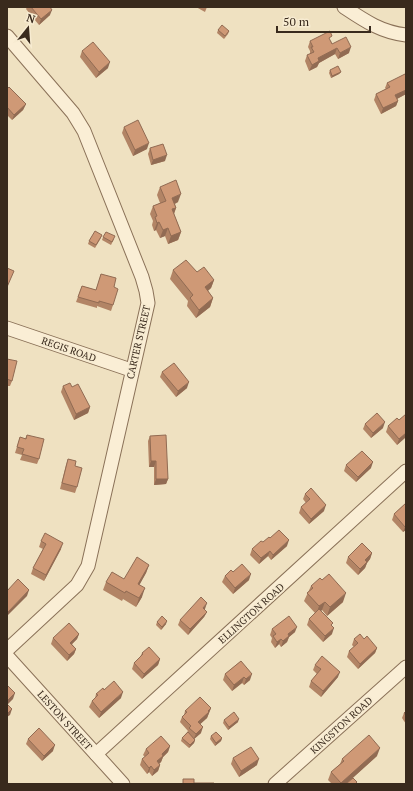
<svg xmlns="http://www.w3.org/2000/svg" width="413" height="791" viewBox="0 0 413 791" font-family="'PT Serif',serif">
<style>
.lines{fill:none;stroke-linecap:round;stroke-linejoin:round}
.minor-casing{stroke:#8a7158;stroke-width:15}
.minor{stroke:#faeed5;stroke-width:13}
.wall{fill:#b28465}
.shaded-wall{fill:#916b53}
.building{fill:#cf9976;stroke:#916b53}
.labels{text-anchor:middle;stroke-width:3.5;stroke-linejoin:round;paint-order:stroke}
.street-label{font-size:10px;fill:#392a1d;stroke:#f7ebd1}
</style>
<rect width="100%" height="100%" fill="#efe1c1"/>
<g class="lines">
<!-- minor casing -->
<g class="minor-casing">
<g id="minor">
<path d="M344,7C365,21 381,32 406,35"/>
<path d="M7,36L73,113L84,131L142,277L146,291L148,303L88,566L77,585L7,650"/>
<path d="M7,328L131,370"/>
<path d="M7,656L123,784"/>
<path d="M96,754L406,471"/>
<path d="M275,784L406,667"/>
</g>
</g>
<!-- minor -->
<use href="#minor" class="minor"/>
</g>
<!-- wall -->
<g class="wall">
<path d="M27,7H50V15L39,25L26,9Z"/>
<path d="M196,7H207L205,12Z"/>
<path d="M218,30L229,31L228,34L224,39L217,33Z"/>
<path d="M310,41H331L332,44L349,53L338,59L335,54L319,63L317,67L309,71L305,61L307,55L310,54V51L308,47Z"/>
<path d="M82,51L108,68L96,78L80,57Z"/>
<path d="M330,70L341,72L339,74L331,78L329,73Z"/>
<path d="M406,76V94L397,99L398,101L396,106L381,114L374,100L376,94L386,89L385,88L387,83Z"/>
<path d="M7,89L26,104L23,110L12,120L7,115Z"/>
<path d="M124,127L147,149L133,156L122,133Z"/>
<path d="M150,148L165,161L151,165L148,154Z"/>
<path d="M160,187L178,202L175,204L176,208L174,214L181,232L178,240L168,244L165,236L160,238L156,230L154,231L152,225L153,221L150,214L153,206L160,203L157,195Z"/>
<path d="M102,235L101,238L95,248L88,244L89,241Z"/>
<path d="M103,237L114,239L111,245L102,240Z"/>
<path d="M173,270L197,272L214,280L211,288L208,291L213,298L210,307L196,318L187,306L188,301L170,279Z"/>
<path d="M101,274L114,287L113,305L111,311L97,306V308L76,302L82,286L96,290Z"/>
<path d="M7,359L12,381L10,386H7Z"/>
<path d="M162,372L187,388L176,397L160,377Z"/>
<path d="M63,386L72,387L90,407L88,413L74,420L61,392Z"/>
<path d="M399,420L406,437L397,445L386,432L388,426Z"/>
<path d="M365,424L383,428L371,438L363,429Z"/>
<path d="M27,435L39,459L37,464L20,460L22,455L15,453L20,437L25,439Z"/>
<path d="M150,436L168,479L166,484L154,485V467H149L148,441Z"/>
<path d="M68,459L77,487L75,493L60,489L66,465Z"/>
<path d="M346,465L371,468L356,482L344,471Z"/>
<path d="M305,494L324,511L309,524L299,513L301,507L306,503L303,499Z"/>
<path d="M406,503V530L403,532L392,520L394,514Z"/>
<path d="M270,538L287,546L271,560L268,556L259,564L250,555L252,549Z"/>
<path d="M41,541L61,549L44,581L31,574L33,568L43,549L39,547Z"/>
<path d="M372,553L370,559L367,563L365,568L358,575L346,563L348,557Z"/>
<path d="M149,565L146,573L139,585L142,597L136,607L123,599L122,601L103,590L106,582L124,579Z"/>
<path d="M233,572L249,580L233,594L222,582L225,576Z"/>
<path d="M311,586L343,602L327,616L322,610L321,611L332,627V634L323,642L307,625L309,619L315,613L304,601Z"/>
<path d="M205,609L204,610L207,612L204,617L188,635L178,625L180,620Z"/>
<path d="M157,622L166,624L161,630L156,625Z"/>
<path d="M272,629L295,632L289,637L287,642L281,647L279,644L275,648L271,642L272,638L270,635Z"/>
<path d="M79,634L77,639L72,644L76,649L74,654L67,661L51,644L53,638Z"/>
<path d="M354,639H364L377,648L375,653L358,669L347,657L349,651L354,647L352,645Z"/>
<path d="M142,653L160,659L158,665L142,679L132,669L134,663L140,657Z"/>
<path d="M241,661L250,680L244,685L242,683L232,691L223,680L225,674Z"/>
<path d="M315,665L338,677L321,697L309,687L311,681L317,674L313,670Z"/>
<path d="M96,694L121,698L99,718L89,707L92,701L95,698Z"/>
<path d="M211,708L207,718L200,724L201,733L194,739L195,740L194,743L189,748L181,741L182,738L188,731L180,722L182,717L184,715L185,711Z"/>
<path d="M406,711V724L402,718L404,713Z"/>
<path d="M224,720L238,722L228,730L223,723Z"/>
<path d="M211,736L222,738L221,741L215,746L210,739Z"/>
<path d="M28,739L53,751L42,761L26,744Z"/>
<path d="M170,746L168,752L163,757L161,762L159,764L160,765L158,771L152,776L149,772L147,774L140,765L142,759L145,757L143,755L146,749Z"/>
<path d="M377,756L346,784H332L328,780L331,772L340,764L342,759Z"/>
<path d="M233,758L257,765L239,777L231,764Z"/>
</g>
<!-- shaded-wall -->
<g class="shaded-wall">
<path d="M52,10L50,15L39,25L41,19Z"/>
<path d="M351,47L349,53L338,59L340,53Z"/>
<path d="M337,48L335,54L319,63L317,67L309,71L312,65L318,58Z"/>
<path d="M110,62L108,68L96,78L99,72Z"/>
<path d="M341,72L339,74L331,78L332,76Z"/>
<path d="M406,90V94L393,101L395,95Z"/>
<path d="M398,101L396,106L381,114L383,108Z"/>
<path d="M26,104L23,110L12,120L14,115Z"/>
<path d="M149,143L147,149L133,156L135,150Z"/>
<path d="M167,155L165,161L151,165L153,160Z"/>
<path d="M181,194L178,202L169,206L172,198Z"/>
<path d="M176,208L173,216L172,209Z"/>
<path d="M159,222L156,230L154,231L157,223Z"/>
<path d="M168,228L165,236L160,238L163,230Z"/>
<path d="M181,232L178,240L168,244L171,236Z"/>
<path d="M214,280L211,288L202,295L205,287Z"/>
<path d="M213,298L210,307L196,318L199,310Z"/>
<path d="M189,382L187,388L176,397L178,391Z"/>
<path d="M90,407L88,413L74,420L76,414Z"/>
<path d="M385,422L383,428L371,438L373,433Z"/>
<path d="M406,433V437L397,445L399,439Z"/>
<path d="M151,461H156L154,467H149Z"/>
<path d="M373,462L371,468L356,482L358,477Z"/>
<path d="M156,479H168L166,484L154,485Z"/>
<path d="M326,505L324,511L309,524L311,519Z"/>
<path d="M406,526V530L403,532L405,527Z"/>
<path d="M289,540L287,546L271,560L273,555Z"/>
<path d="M63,543L61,549L44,581L46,575Z"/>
<path d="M270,551L268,556L259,564L261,558Z"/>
<path d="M372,553L370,559L367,563L365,568L358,575L360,569L365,560Z"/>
<path d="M149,565L146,573L135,593L138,584Z"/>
<path d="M251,574L249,580L233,594L235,588Z"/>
<path d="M145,588L142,597L136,607L139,598Z"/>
<path d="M29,590L27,596L7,616L8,612Z"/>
<path d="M346,593L343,602L327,616L330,607Z"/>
<path d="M325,602L322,610L316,615L319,606Z"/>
<path d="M207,603L205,609L200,614L203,608Z"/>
<path d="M207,612L204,617L188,635L190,629Z"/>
<path d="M167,621L166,624L161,630L162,627Z"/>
<path d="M297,627L295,632L289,637L287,642L281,647L283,641L288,634Z"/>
<path d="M334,628L332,634L323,642L325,636Z"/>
<path d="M79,634L77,639L68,648L70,643Z"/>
<path d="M281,639L279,644L275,648L277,642Z"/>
<path d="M377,648L375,653L358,669L360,664Z"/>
<path d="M76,649L74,654L67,661L69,655Z"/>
<path d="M160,659L158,665L142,679L144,674Z"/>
<path d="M340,672L338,677L321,697L323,691Z"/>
<path d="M252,674L250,680L244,685L246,679Z"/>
<path d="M244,677L242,683L232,691L234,685Z"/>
<path d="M123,692L121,698L99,718L101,712Z"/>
<path d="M15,693L13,699L7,705V701Z"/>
<path d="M211,708L207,718L196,728L198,722Z"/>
<path d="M12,709L10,715L7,717V714Z"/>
<path d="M239,719L238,722L228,730L229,727Z"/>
<path d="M203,727L201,733L193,740L196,734Z"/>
<path d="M222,738L221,741L215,746L216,743Z"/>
<path d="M195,740L194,743L189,748L190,745Z"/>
<path d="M55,745L53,751L42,761L44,756Z"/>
<path d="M170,746L168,752L163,757L161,762L155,767L157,761L162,754Z"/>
<path d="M380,748L377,756L346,784H341V783Z"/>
<path d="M259,759L257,765L239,777L241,771Z"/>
<path d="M160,765L158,771L152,776L154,770Z"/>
<path d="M151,766L149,772L147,774L149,768Z"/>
</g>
<!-- building -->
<g class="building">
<path d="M31,7H50L52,10L41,19Z"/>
<path d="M222,25L229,31L225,36L218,30Z"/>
<path d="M330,31L332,36L329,38L332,44L346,37L351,47L340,53L337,48L318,58L319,61L312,65L307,55L314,52L311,47H313L310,41Z"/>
<path d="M93,42L110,62L99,72L82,51Z"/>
<path d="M338,66L341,72L332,76L330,70Z"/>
<path d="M405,74L406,76V90L395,95L398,101L383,108L376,94L390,87L387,83Z"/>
<path d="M9,87L26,104L14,115L7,107V89Z"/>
<path d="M138,120L149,143L135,150L124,127Z"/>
<path d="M163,144L167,155L153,160L150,148Z"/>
<path d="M176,180L181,194L172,198L176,208L172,209L181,232L171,236L168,228L163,230L159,222L157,223L155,217L157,216L153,206L166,201L160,187Z"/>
<path d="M95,231L102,235L96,245L89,241Z"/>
<path d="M106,232L115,236L112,242L103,237Z"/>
<path d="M186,260L197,272L204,267L214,280L205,287L213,298L199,310L190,298L193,295L173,270Z"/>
<path d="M7,268L14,271L7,287Z"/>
<path d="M101,274L116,278L114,287L118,289L113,305L99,301V303L78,297L82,286L96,290Z"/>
<path d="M7,359L17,361L12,381L7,379Z"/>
<path d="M174,363L189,382L178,391L162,372Z"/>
<path d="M70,383L72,387L78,384L90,407L76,414L63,386Z"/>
<path d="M377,413L385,422L373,433L365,424Z"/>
<path d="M406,414V433L399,439L388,426L397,418L399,420Z"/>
<path d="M27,435L44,439L39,459L22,454L24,449L17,447L20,437L26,439Z"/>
<path d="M166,435L168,479H156V461H151L150,436Z"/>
<path d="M362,451L373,462L358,477L346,465Z"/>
<path d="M68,459L76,461L75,466L82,468L77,487L62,483Z"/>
<path d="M311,488L326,505L311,519L301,507L310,499L305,494Z"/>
<path d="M406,503V526L405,527L394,514Z"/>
<path d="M279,530L289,540L273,555L270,551L261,558L252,549L261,541L263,542L269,537L270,538Z"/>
<path d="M45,533L63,543L46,575L33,568L46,544L41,541Z"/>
<path d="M362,543L372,553L365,560L367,562L360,569L348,557Z"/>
<path d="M137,557L149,565L138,584L145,588L139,598L126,591L125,593L106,582L112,572L124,579Z"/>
<path d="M242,564L251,574L235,588L225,576L231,570L233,572Z"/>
<path d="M329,574L346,593L330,607L325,602L319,606L307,593L313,588L311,586L320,578L322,580Z"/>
<path d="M18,579L29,590L8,612L7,611V591Z"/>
<path d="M201,597L207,603L203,608L207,612L190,629L180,620Z"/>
<path d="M319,609L333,623L331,625L334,628L325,636L309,619Z"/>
<path d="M162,616L167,621L162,627L157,622Z"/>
<path d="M289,616L297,627L288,634L289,636L283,641L281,639L277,642L273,636L276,634L272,629Z"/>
<path d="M69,623L79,634L70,643L76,649L69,655L53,638Z"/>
<path d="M360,634L364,639L367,636L377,648L360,664L349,651L358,643L354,639Z"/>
<path d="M149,647L160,659L144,674L134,663L143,654L142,653Z"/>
<path d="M322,656L340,672L323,691L311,681L321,669L315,665Z"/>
<path d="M241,661L252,674L246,679L244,677L234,685L225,674Z"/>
<path d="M114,681L123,692L101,712L92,701L98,695L96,694L103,688L104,690Z"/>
<path d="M7,685L15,693L7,701Z"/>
<path d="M200,697L211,708L208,711L209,712L198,722L203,727L196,734L189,728L191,726L182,717L187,712L185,711Z"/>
<path d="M7,704L12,709L7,714Z"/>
<path d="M406,711V716L404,713Z"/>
<path d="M234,712L239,719L229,727L224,720Z"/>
<path d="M39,728L55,745L44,756L28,739Z"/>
<path d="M188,732L195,740L190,745L182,738Z"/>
<path d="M216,732L222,738L216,743L211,736Z"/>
<path d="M369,735L380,748L341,783L331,772L344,761L342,759Z"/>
<path d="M161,736L170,746L162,754L163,756L157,761L160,765L154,770L151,766L149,768L142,759L149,753L146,749Z"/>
<path d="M251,747L259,759L241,771L233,758Z"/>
<path d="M353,778L357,782L355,784H346Z"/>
<path d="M183,779H194V783H214V784H183Z"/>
</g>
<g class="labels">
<!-- street labels -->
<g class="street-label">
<text transform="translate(138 342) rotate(-77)" y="4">CARTER STREET</text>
<text transform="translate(69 349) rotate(19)" y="4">REGIS ROAD</text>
<text transform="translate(251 613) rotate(-42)" y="4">ELLINGTON ROAD</text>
<text transform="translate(65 720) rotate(48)" y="4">LESTON STREET</text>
<text transform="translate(341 725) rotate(-42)" y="4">KINGSTON ROAD</text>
</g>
</g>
<!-- border -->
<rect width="413" height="791" fill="none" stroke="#392a1d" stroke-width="16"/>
<!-- north arrow -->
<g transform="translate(28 28) rotate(17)" stroke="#f7ebd1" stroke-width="3" paint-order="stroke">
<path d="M0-3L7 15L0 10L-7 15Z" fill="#392a1d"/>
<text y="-6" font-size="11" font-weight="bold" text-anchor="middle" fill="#392a1d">N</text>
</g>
<!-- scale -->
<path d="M277 26v6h93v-6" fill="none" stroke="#392a1d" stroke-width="2"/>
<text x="283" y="26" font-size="12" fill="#392a1d" stroke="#f7ebd1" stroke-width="3" paint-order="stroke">50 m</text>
</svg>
